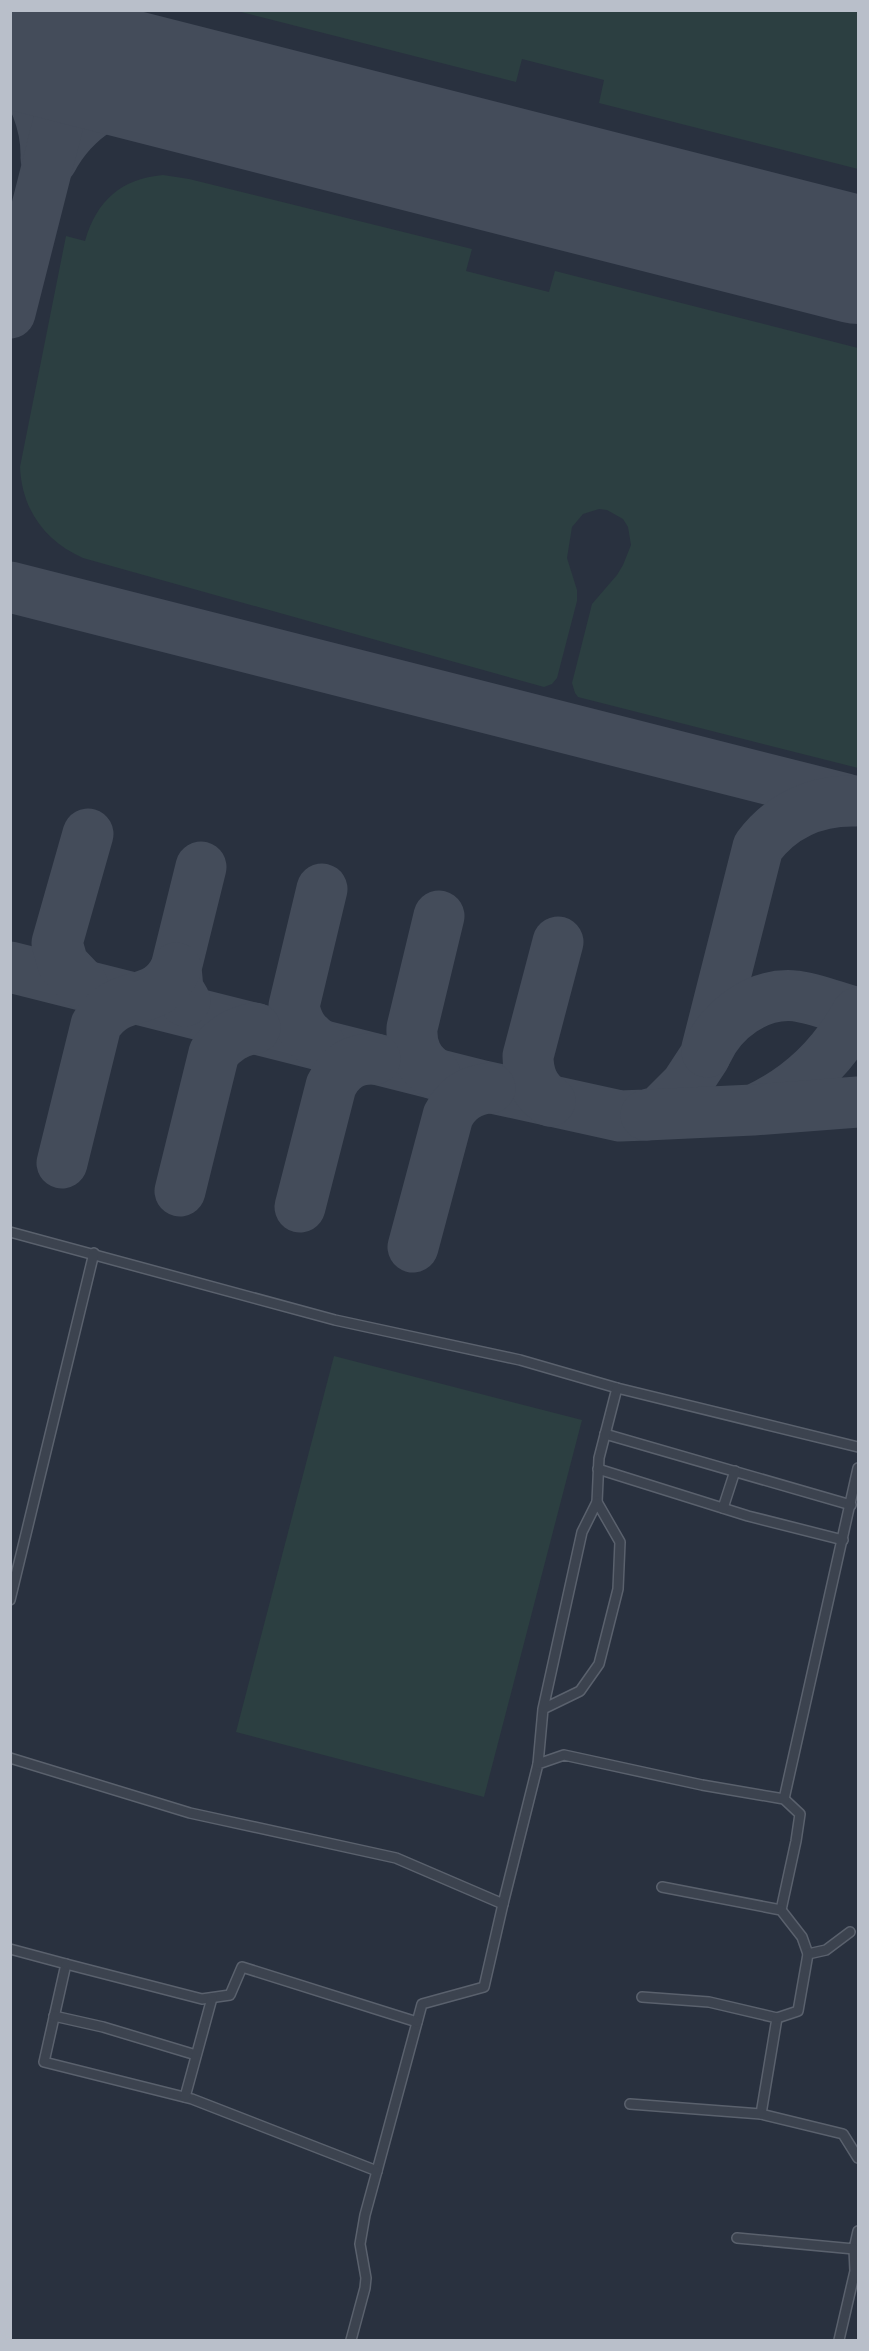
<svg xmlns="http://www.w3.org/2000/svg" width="869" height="2351" viewBox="0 0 869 2351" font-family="Roboto,sans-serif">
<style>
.green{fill:#2c3f41}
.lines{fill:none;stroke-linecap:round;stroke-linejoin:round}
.taxiway{stroke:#444c5a;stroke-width:51}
.runway{stroke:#444c5a;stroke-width:128}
.service-casing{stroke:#5a616d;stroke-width:12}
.service{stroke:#3c434f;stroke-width:9}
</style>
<rect width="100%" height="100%" fill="#29313f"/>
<!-- green -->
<g class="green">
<path d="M237,11H858V169L599,103L604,80L522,59L516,82Z"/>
<path d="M163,175L189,179L472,249L466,271L549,292L555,271L858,348V768L578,697L575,693L572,683L592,604L617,575L623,565L631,545L628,527L623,519L607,510L599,509L583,514L572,527L567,558L577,590V601L557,678L552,684L544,687L83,558C45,541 22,510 20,467L66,236L85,241C97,200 121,179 163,175Z"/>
<path d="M334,1356L582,1420L484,1797L236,1732Z"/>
</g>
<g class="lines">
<!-- taxiway -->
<g class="taxiway">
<path d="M112,10C123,41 142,63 166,84"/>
<path d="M10,31L50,10"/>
<path d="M10,62C32,89 47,123 46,158"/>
<path d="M52,160C75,116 118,92 166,84"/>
<path d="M10,313L87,10"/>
<path d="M10,587L846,799"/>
<path d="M10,967L483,1086L620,1116L646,1115L660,1111L686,1085L705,1056L758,847C782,815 816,800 856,801"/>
<path d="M82,984L63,964L57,943L88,834"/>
<path d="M185,1001L178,989L176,968L201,867"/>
<path d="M320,1045C305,1035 297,1024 294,1006L322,889"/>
<path d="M707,1052C722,1019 758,992 796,996C817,999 838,1008 858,1013"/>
<path d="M435,1074C418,1063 411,1048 412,1028L439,916"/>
<path d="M550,1101C534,1090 528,1075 528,1056L558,942"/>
<path d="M758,1108C802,1087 834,1055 857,1013"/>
<path d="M646,1115L753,1110L858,1102"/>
<path d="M62,1163L96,1025C121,986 156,1010 176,968"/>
<path d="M180,1191L214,1053C225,1038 237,1032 255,1028"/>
<path d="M300,1207L331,1086C340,1067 354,1058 375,1059"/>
<path d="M413,1247L448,1116C457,1098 471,1090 490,1088"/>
</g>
<!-- runway -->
<path class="runway" d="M10,44L858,260"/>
<!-- service casing -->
<g class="service-casing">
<g id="service">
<path d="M10,1232L335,1320L520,1360L617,1388L858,1447"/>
<path d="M605,1434L851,1505"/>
<path d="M598,1469L748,1516L843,1540"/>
<path d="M597,1502L599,1458L617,1388"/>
<path d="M723,1508L735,1471"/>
<path d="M10,1600L94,1253"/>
<path d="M10,1758L190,1813L396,1858L503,1904L538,1764L564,1755L702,1785L784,1799L800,1814L796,1841L781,1910"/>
<path d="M538,1764L543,1709L580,1691L599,1664L618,1589L620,1542L597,1502L582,1532L543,1709"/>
<path d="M784,1799L858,1468"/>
<path d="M662,1887L781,1910L802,1937L808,1954"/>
<path d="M10,1949L66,1964L44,2062L192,2099L377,2171L422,2004L484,1987L503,1904"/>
<path d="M66,1964L202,1999L230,1995L242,1967L417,2022"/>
<path d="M642,1997L709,2002L777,2018L761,2114"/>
<path d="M54,2016L103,2027L196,2055"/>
<path d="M777,2018L798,2011L808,1954L826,1950L850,1932"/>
<path d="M185,2097L212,1998"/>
<path d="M630,2104L761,2114L843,2134L858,2158"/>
<path d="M737,2238L854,2249L858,2231"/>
<path d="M351,2340L365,2288L366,2278L360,2244L365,2215L377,2171"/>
<path d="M839,2340L855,2271L854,2249"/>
</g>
</g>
<!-- service -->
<use href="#service" class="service"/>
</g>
<!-- border -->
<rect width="869" height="2351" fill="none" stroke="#b9bfca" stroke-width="24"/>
</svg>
